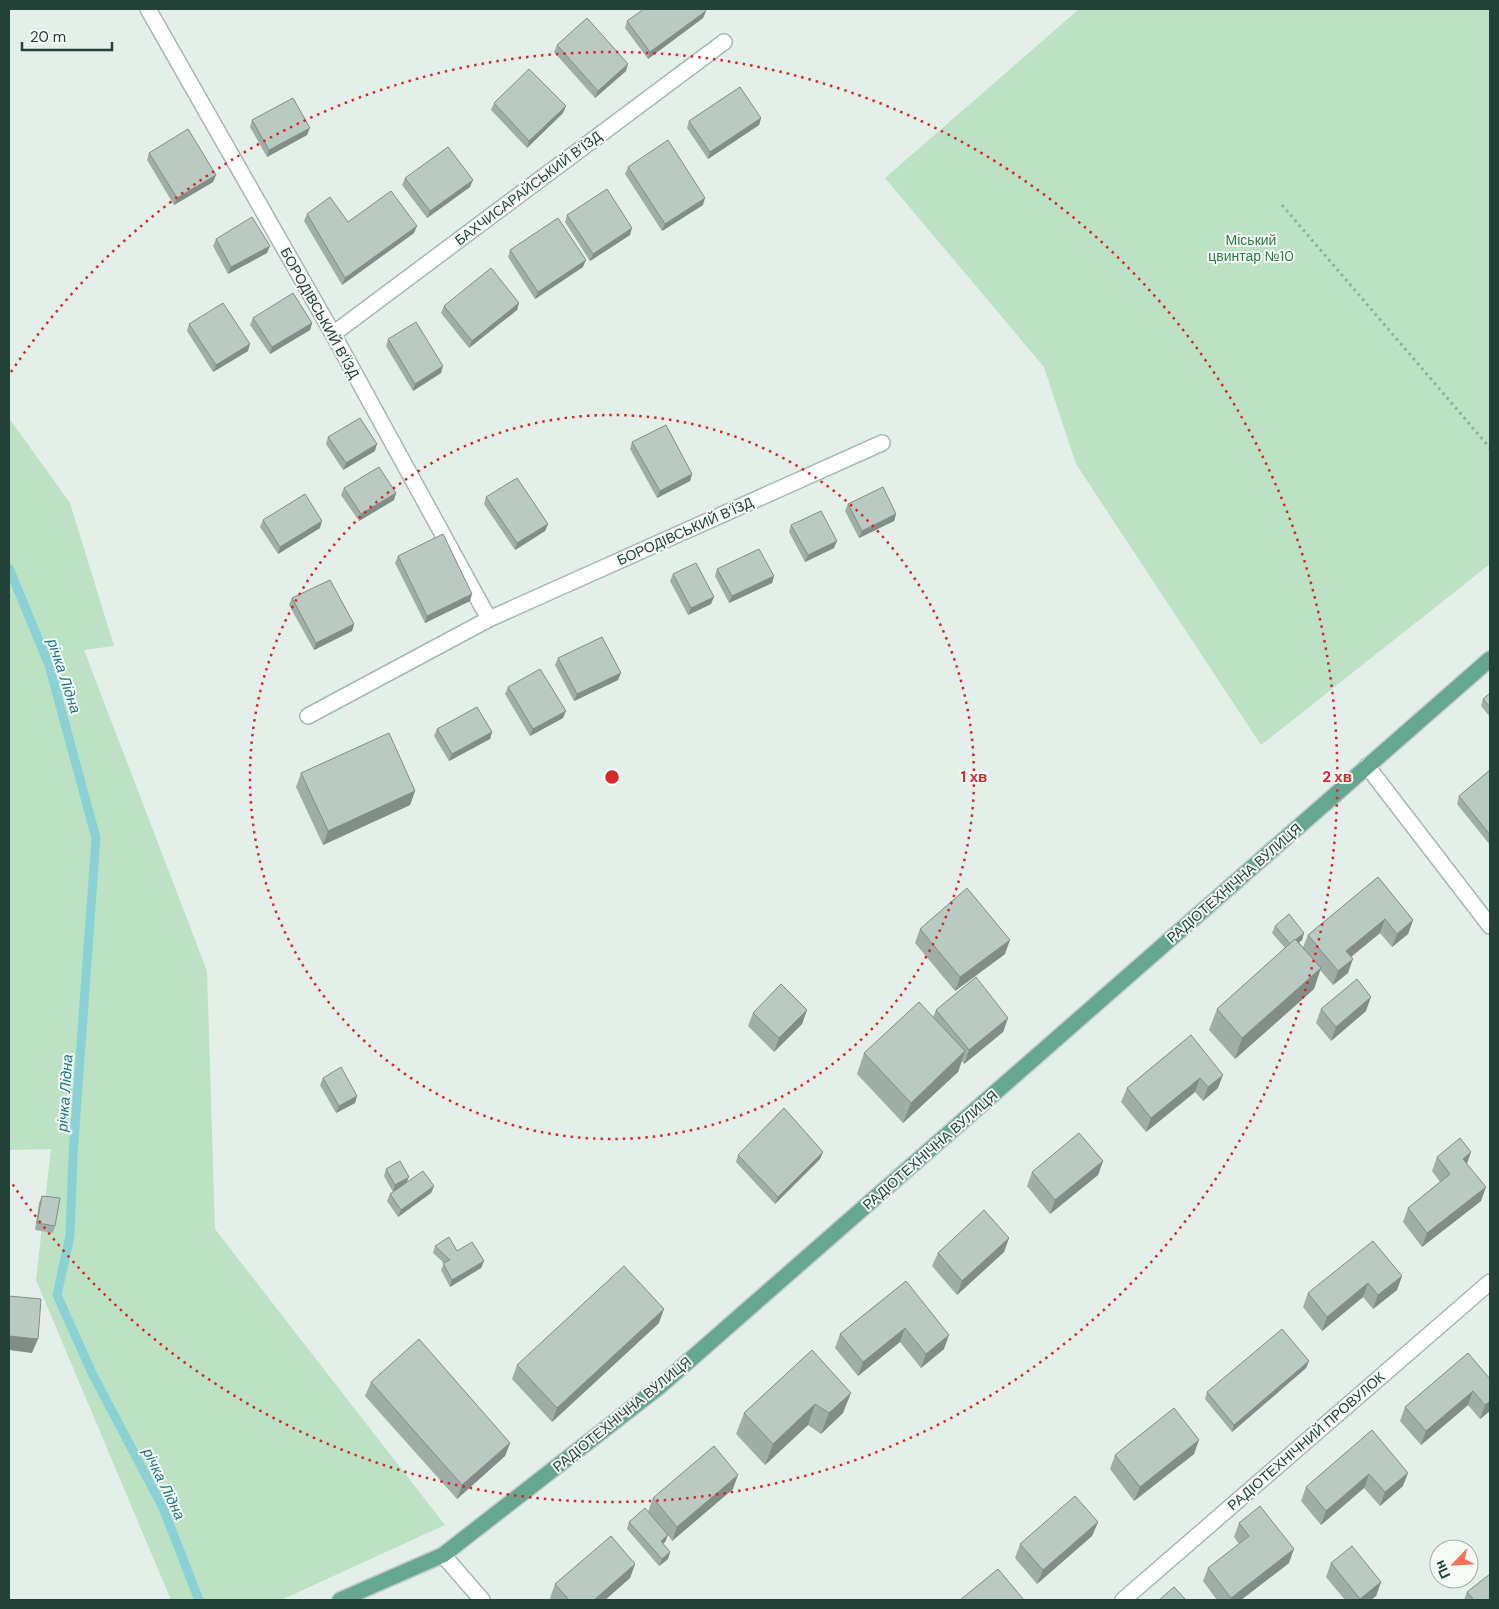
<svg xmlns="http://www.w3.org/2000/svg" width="1499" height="1609" viewBox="0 0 1499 1609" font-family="'DM Sans',sans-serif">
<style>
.green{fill:#bce1c3}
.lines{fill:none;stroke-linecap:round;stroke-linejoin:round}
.stream{stroke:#8ad1d6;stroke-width:9}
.street-casing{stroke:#a6b8b0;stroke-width:18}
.primary-casing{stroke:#c1cac7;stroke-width:18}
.path{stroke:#83b4a0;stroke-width:3;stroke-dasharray:2.5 4;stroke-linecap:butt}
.street{stroke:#fff;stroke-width:15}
.primary{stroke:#66a791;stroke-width:15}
.wall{fill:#9faea7}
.shaded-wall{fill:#828d88}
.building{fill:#b9cac2;stroke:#828d88}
.ring{fill:none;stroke:#d62828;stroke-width:2.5;stroke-dasharray:2.5 5}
.labels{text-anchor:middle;stroke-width:4;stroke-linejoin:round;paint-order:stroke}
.street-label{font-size:14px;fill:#224237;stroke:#f5faf7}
.park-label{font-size:14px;fill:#297b42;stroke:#f5faf7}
.water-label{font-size:15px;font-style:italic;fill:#187982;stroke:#f5faf7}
.centre{fill:#d62828;stroke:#f5faf7;stroke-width:2.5}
.ring-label{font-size:15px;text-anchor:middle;font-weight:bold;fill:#d62828;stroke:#f5faf7;stroke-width:4;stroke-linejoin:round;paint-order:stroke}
</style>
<rect width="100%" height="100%" fill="#e4efe9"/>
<!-- green -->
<g class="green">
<path d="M1079,9H1490V564L1261,745L1076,464L1044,367L885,178Z"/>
<path d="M9,418L70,503L114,646L84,650L207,971L215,1229L445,1525L281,1600H171L36,1280L51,1149L9,1150Z"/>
</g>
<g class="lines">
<!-- stream -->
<path class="stream" d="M9,568L49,665L96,838L73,1155L70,1236L57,1295L92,1373L163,1508L199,1600"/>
<!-- street casing -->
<g class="street-casing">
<g id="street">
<path d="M148,9L333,334L489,619"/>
<path d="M333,334L724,42"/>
<path d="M308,716L489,619L882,443"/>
<path d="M1367,766L1490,926"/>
<path d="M443,1555L482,1600"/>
<path d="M1123,1600L1490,1282"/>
</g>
</g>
<!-- primary casing -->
<g class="primary-casing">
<path id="primary" d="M340,1600L443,1555L659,1387L1490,659"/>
</g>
<!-- path -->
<path class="path" d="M1282,205L1490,448"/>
<!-- street -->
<use href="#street" class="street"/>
<!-- primary -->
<use href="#primary" class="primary"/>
</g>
<!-- wall -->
<g class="wall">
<path d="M706,11L703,18L648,59L625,28L627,21Z"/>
<path d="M557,45L626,71L595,98L554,52Z"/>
<path d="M494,103L566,106L563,113L527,148L491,110Z"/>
<path d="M761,118L759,125L708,159L687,128L689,121Z"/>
<path d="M252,120L307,135L267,157L250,127Z"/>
<path d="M149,153L216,175L213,182L174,205L147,160Z"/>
<path d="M628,167L703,205L662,231L625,174Z"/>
<path d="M405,178L470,187L427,218L402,185Z"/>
<path d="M307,214L348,222L414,233L342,285L304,221Z"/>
<path d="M567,215L630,235L590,261L565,222Z"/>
<path d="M216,239L267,253L228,274L213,246Z"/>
<path d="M510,250L583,267L535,299L508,257Z"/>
<path d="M519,303L517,310L469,348L441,313L444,306Z"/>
<path d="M253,318L312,323L310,330L270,354L250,325Z"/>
<path d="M189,324L248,351L213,372L187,331Z"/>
<path d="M388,339L441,373L413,391L386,346Z"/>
<path d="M328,437L375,451L343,470L326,444Z"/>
<path d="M632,442L692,474L690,481L657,498L630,449Z"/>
<path d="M344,488L396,493L394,500L359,521L341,495Z"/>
<path d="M486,497L548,524L545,531L515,550L484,504Z"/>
<path d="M848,504L896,514L894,521L859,538L845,511Z"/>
<path d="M263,520L320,528L278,554L260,527Z"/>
<path d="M791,525L834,548L805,562L789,532Z"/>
<path d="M398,556L470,601L425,623L395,563Z"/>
<path d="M717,569L774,576L772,583L729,603L715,576Z"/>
<path d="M673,574L711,604L688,615L670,581Z"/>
<path d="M292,598L354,624L352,631L314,650L289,605Z"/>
<path d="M558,658L618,680L574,701L555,665Z"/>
<path d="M508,687L563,718L530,736L505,694Z"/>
<path d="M1490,693V717L1481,706L1483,699Z"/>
<path d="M437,729L492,732L490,739L449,761L434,736Z"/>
<path d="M1490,770V845L1457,804L1459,796Z"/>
<path d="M301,773L415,791L410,805L323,845L296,787Z"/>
<path d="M1378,877L1413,920L1408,934L1392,947L1380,933L1351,957L1348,973L1333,985L1320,970L1314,989L1235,1059L1209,1030L1217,1009L1285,948L1272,933L1275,926L1304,933L1302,940L1299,942L1303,947L1308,935Z"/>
<path d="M920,929L1005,954L955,991L915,943Z"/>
<path d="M1321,1009L1366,1011L1331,1041L1316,1023Z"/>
<path d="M807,1010L802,1024L774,1052L748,1026L753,1013Z"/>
<path d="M936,1010L1008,1018L1003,1032L964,1064L962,1061L958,1072L903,1123L857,1074L864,1053L933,1017Z"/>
<path d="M1191,1035L1218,1088L1203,1101L1195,1092L1146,1132L1121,1102L1127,1088Z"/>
<path d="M323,1078L357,1096L355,1103L336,1113L320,1085Z"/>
<path d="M823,1152L820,1159L775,1204L736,1162L738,1155Z"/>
<path d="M1471,1152L1467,1163L1481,1201L1422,1247L1403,1222L1408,1208L1440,1182L1432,1171L1437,1157Z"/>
<path d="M1103,1161L1098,1175L1050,1214L1027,1186L1032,1172Z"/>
<path d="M386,1169L407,1183L434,1186L431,1193L398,1217L387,1201L390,1194L393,1192L384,1176Z"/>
<path d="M42,1196L55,1226L53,1233L35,1230L39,1203Z"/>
<path d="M1009,1238L1004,1252L957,1295L932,1266L938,1253Z"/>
<path d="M435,1246L457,1251L484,1261L481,1268L450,1287L441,1270L444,1263L433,1253Z"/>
<path d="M1402,1276L1397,1290L1373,1309L1363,1297L1322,1331L1303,1307L1308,1293Z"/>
<path d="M906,1281L944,1349L921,1368L900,1342L858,1376L835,1348L840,1334Z"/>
<path d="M659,1323L552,1422L512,1379L517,1365Z"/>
<path d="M812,1350L843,1413L821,1434L808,1425L765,1465L736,1434L744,1413Z"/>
<path d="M1468,1353L1490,1411L1480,1419L1468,1405L1421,1445L1400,1421L1405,1407Z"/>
<path d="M1309,1361L1306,1368L1232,1432L1205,1399L1207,1392Z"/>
<path d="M371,1382L510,1443L505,1456L457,1499L365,1396Z"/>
<path d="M1372,1430L1403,1486L1380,1506L1364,1488L1321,1525L1301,1501L1306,1487Z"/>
<path d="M1194,1454L1134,1501L1110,1469L1115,1455Z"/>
<path d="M733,1489L672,1541L668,1535L665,1542L663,1544L670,1552L668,1559L659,1566L627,1529L629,1522L648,1512L653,1498Z"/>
<path d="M1098,1522L1092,1536L1037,1584L1015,1558L1020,1544Z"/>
<path d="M1239,1523L1289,1563L1241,1600H1217L1203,1581L1208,1568L1239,1544L1234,1537Z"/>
<path d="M1331,1563L1381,1582L1376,1596L1371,1600H1345L1326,1577Z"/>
<path d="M635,1564L630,1578L605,1600H552L550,1598L555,1584Z"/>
<path d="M1467,1592L1490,1600H1464Z"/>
</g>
<!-- shaded-wall -->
<g class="shaded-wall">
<path d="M706,11L703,18L648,59L650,52Z"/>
<path d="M628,64L626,71L595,98L598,91Z"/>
<path d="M566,106L563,113L527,148L529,141Z"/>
<path d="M761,118L759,125L708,159L710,152Z"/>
<path d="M310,128L307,135L267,157L269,150Z"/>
<path d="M216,175L213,182L174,205L177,198Z"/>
<path d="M473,180L470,187L427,218L430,211Z"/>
<path d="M705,198L703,205L662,231L665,224Z"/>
<path d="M417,226L414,233L342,285L345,278Z"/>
<path d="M632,228L630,235L590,261L593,254Z"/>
<path d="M270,246L267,253L228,274L231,267Z"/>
<path d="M586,260L583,267L535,299L538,292Z"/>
<path d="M519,303L517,310L469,348L472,341Z"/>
<path d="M312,323L310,330L270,354L272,347Z"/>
<path d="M250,344L248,351L213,372L216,365Z"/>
<path d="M443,366L441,373L413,391L415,384Z"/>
<path d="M377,444L375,451L343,470L346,463Z"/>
<path d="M692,474L690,481L657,498L660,491Z"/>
<path d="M396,493L394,500L359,521L361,514Z"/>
<path d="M896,514L894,521L859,538L862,531Z"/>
<path d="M322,521L320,528L278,554L280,547Z"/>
<path d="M548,524L545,531L515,550L517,543Z"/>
<path d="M837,541L834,548L805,562L808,555Z"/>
<path d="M774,576L772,583L729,603L732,596Z"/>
<path d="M472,594L470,601L425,623L427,616Z"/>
<path d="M714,597L711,604L688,615L691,608Z"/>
<path d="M354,624L352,631L314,650L316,643Z"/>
<path d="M621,673L618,680L574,701L577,694Z"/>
<path d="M566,711L563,718L530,736L533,729Z"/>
<path d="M492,732L490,739L449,761L452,754Z"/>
<path d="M415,791L410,805L323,845L328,831Z"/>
<path d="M1385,919L1380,933L1341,965L1346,951Z"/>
<path d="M1413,920L1408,934L1392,947L1397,934Z"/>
<path d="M1304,933L1302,940L1288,952L1290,945Z"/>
<path d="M1010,940L1005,954L955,991L960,977Z"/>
<path d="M1353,959L1348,973L1333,985L1338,971Z"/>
<path d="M1321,968L1314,989L1235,1059L1242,1038Z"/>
<path d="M1371,997L1366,1011L1331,1041L1336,1027Z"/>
<path d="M807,1010L802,1024L774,1052L779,1038Z"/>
<path d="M1008,1018L1003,1032L964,1064L969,1050Z"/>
<path d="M965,1051L958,1072L903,1123L911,1103Z"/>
<path d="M1223,1075L1218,1088L1203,1101L1208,1087Z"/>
<path d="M1200,1078L1195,1092L1146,1132L1151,1118Z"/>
<path d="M357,1096L355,1103L336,1113L339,1106Z"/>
<path d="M823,1152L820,1159L775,1204L778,1197Z"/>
<path d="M1471,1152L1466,1166L1463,1159Z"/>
<path d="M1103,1161L1098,1175L1050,1214L1055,1200Z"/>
<path d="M409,1177L406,1184L393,1192L395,1185Z"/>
<path d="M434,1186L431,1193L398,1217L401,1210Z"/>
<path d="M1486,1187L1481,1201L1422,1247L1427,1233Z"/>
<path d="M1009,1238L1004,1252L957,1295L962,1281Z"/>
<path d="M484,1261L481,1268L450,1287L452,1280Z"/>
<path d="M1402,1276L1397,1290L1373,1309L1378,1295Z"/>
<path d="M1368,1283L1363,1297L1322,1331L1327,1317Z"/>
<path d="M664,1309L659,1323L552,1422L557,1408Z"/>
<path d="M905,1328L900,1342L858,1376L863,1362Z"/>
<path d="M949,1335L944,1349L921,1368L926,1354Z"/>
<path d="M9,1336L38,1339L32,1353L9,1350Z"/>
<path d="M1309,1361L1306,1368L1232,1432L1234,1425Z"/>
<path d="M1473,1391L1468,1405L1421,1445L1426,1431Z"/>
<path d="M851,1393L843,1413L821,1434L829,1413Z"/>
<path d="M1490,1401V1411L1480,1419L1485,1405Z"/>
<path d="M815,1404L808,1425L765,1465L773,1444Z"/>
<path d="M1199,1440L1194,1454L1134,1501L1140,1487Z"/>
<path d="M510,1443L505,1456L457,1499L462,1485Z"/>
<path d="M1408,1473L1403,1486L1380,1506L1385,1492Z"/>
<path d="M1369,1474L1364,1488L1321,1525L1326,1511Z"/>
<path d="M738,1475L733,1489L672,1541L677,1527Z"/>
<path d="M1098,1522L1092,1536L1037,1584L1043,1570Z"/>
<path d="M668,1535L665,1542L658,1548L661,1541Z"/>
<path d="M1294,1549L1289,1563L1241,1600H1230L1231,1598Z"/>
<path d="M670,1552L668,1559L659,1566L662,1559Z"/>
<path d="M635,1564L630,1578L605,1600H594Z"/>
<path d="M1381,1582L1376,1596L1371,1600H1360V1599Z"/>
</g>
<!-- building -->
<g class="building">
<path d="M644,9H704L706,11L650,52L627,21Z"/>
<path d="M587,18L628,64L598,91L557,45Z"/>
<path d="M529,69L566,106L529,141L494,103Z"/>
<path d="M740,87L761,118L710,152L689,121Z"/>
<path d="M293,98L310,128L269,150L252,120Z"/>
<path d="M188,129L216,175L177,198L149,153Z"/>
<path d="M668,140L705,198L665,224L628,167Z"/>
<path d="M448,147L473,180L430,211L405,178Z"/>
<path d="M607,189L632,228L593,254L567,215Z"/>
<path d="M391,191L417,226L345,278L307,214L330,197L348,222Z"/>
<path d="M252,217L270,246L231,267L216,239Z"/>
<path d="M558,218L586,260L538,292L510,250Z"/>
<path d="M491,268L519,303L472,341L444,306Z"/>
<path d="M293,293L312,323L272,347L253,318Z"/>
<path d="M223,303L250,344L216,365L189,324Z"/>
<path d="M416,322L443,366L415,384L388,339Z"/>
<path d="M360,418L377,444L346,463L328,437Z"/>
<path d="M666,425L692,474L660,491L632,442Z"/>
<path d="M379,467L396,493L361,514L344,488Z"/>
<path d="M517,478L548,524L517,543L486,497Z"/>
<path d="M883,487L896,514L862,531L848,504Z"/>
<path d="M305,494L322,521L280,547L263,520Z"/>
<path d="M821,511L837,541L808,555L791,525Z"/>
<path d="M443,534L472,594L427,616L398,556Z"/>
<path d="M759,549L774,576L732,596L717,569Z"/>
<path d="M696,563L714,597L691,608L673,574Z"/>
<path d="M330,580L354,624L316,643L292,598Z"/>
<path d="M602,637L621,673L577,694L558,658Z"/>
<path d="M540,669L566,711L533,729L508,687Z"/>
<path d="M1490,693V707L1483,699Z"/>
<path d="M477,707L492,732L452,754L437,729Z"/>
<path d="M389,733L415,791L328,831L301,773Z"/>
<path d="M1490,770V835L1459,796Z"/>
<path d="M1378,877L1413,920L1397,934L1385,919L1346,951L1353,959L1338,971L1308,935Z"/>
<path d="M967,888L1010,940L960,977L920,929Z"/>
<path d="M1289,914L1304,933L1290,944L1275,926Z"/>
<path d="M1295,939L1321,968L1242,1038L1217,1009Z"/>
<path d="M976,977L1008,1018L969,1050L936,1010Z"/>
<path d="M1357,979L1371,997L1336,1027L1321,1009Z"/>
<path d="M781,984L807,1010L779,1038L753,1013Z"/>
<path d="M919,1002L965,1051L911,1103L864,1053Z"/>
<path d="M1191,1035L1223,1075L1208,1087L1200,1078L1151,1118L1127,1088Z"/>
<path d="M341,1067L357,1096L339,1106L323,1078Z"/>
<path d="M784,1108L823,1152L778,1197L738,1155Z"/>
<path d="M1079,1133L1103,1161L1055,1200L1032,1172Z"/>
<path d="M1460,1138L1471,1152L1463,1159L1486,1187L1427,1233L1408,1208L1450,1174L1437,1157Z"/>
<path d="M400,1161L409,1177L395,1185L386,1169Z"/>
<path d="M423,1171L434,1186L401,1210L390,1194Z"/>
<path d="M42,1196L60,1198L55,1226L37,1223Z"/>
<path d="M984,1210L1009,1238L962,1281L938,1253Z"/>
<path d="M449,1237L457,1251L472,1242L484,1261L452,1280L443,1263L450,1260L435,1246Z"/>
<path d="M1373,1241L1402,1276L1378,1295L1368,1283L1327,1317L1308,1293Z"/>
<path d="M624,1266L664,1309L557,1408L517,1365Z"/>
<path d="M906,1281L949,1335L926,1354L905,1328L863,1362L840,1334Z"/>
<path d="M9,1296L41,1299L38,1339L9,1336Z"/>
<path d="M1282,1329L1309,1361L1234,1425L1207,1392Z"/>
<path d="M419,1339L510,1443L462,1485L371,1382Z"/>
<path d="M812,1350L851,1393L829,1413L815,1404L773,1444L744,1413Z"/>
<path d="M1468,1353L1490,1379V1401L1485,1405L1473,1391L1426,1431L1405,1407Z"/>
<path d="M1174,1408L1199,1440L1140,1487L1115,1455Z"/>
<path d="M1372,1430L1408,1473L1385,1492L1369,1474L1326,1511L1306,1487Z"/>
<path d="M714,1446L738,1475L677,1527L653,1498Z"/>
<path d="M1075,1496L1098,1522L1043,1570L1020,1544Z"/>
<path d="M1260,1506L1294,1549L1231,1598L1208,1568L1249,1536L1239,1523Z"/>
<path d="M645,1508L668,1535L661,1541L670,1552L662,1559L629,1522Z"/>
<path d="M611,1536L635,1564L594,1600H569L555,1584Z"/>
<path d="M1352,1546L1381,1582L1360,1599L1331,1563Z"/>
<path d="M998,1569L1024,1600H960Z"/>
<path d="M1490,1574V1600H1474L1467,1592Z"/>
<path d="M1174,1587L1186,1600H1159Z"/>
</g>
<!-- distance rings -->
<g class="ring">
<circle cx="612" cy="777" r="362"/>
<path d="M11 372A725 725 0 1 1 11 1182"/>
</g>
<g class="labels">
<!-- street labels -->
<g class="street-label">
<text transform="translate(528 188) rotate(-37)" y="5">БАХЧИСАРАЙСЬКИЙ В’ЇЗД</text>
<text transform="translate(320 313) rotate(61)" y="5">БОРОДІВСЬКИЙ В’ЇЗД</text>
<text transform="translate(685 531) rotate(-24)" y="5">БОРОДІВСЬКИЙ В’ЇЗД</text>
<text transform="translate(1234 883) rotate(-41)" y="5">РАДІОТЕХНІЧНА ВУЛИЦЯ</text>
<text transform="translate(930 1150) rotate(-41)" y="5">РАДІОТЕХНІЧНА ВУЛИЦЯ</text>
<text transform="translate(622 1414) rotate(-39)" y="5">РАДІОТЕХНІЧНА ВУЛИЦЯ</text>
<text transform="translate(1306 1441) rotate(-41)" y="5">РАДІОТЕХНІЧНИЙ ПРОВУЛОК</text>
</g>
<!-- park labels -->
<g class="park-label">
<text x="1251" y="245">Міський<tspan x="1251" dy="16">цвинтар №10</tspan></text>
</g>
<!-- water labels -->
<g class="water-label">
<text transform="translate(64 676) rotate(72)" y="5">річка Лідна</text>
<text transform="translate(65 1093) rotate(-86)" y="5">річка Лідна</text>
<text transform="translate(164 1484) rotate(64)" y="5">річка Лідна</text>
</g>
</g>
<circle cx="612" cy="777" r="8" class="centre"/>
<g class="ring-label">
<text x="974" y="782">1 хв</text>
<text x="1337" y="782">2 хв</text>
</g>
<!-- border -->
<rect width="1499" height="1609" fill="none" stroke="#224237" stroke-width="20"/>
<!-- north arrow -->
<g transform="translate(1454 1564) rotate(245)"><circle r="24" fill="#f5faf7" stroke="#a1b0aa"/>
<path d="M0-4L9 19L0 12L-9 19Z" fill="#fa7157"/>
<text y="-8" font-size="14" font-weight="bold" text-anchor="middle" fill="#224237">Пн</text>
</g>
<!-- scale -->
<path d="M22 42v8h90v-8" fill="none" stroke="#224237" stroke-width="2.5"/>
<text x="30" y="42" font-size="15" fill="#224237" stroke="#f5faf7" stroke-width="4" paint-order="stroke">20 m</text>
</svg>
